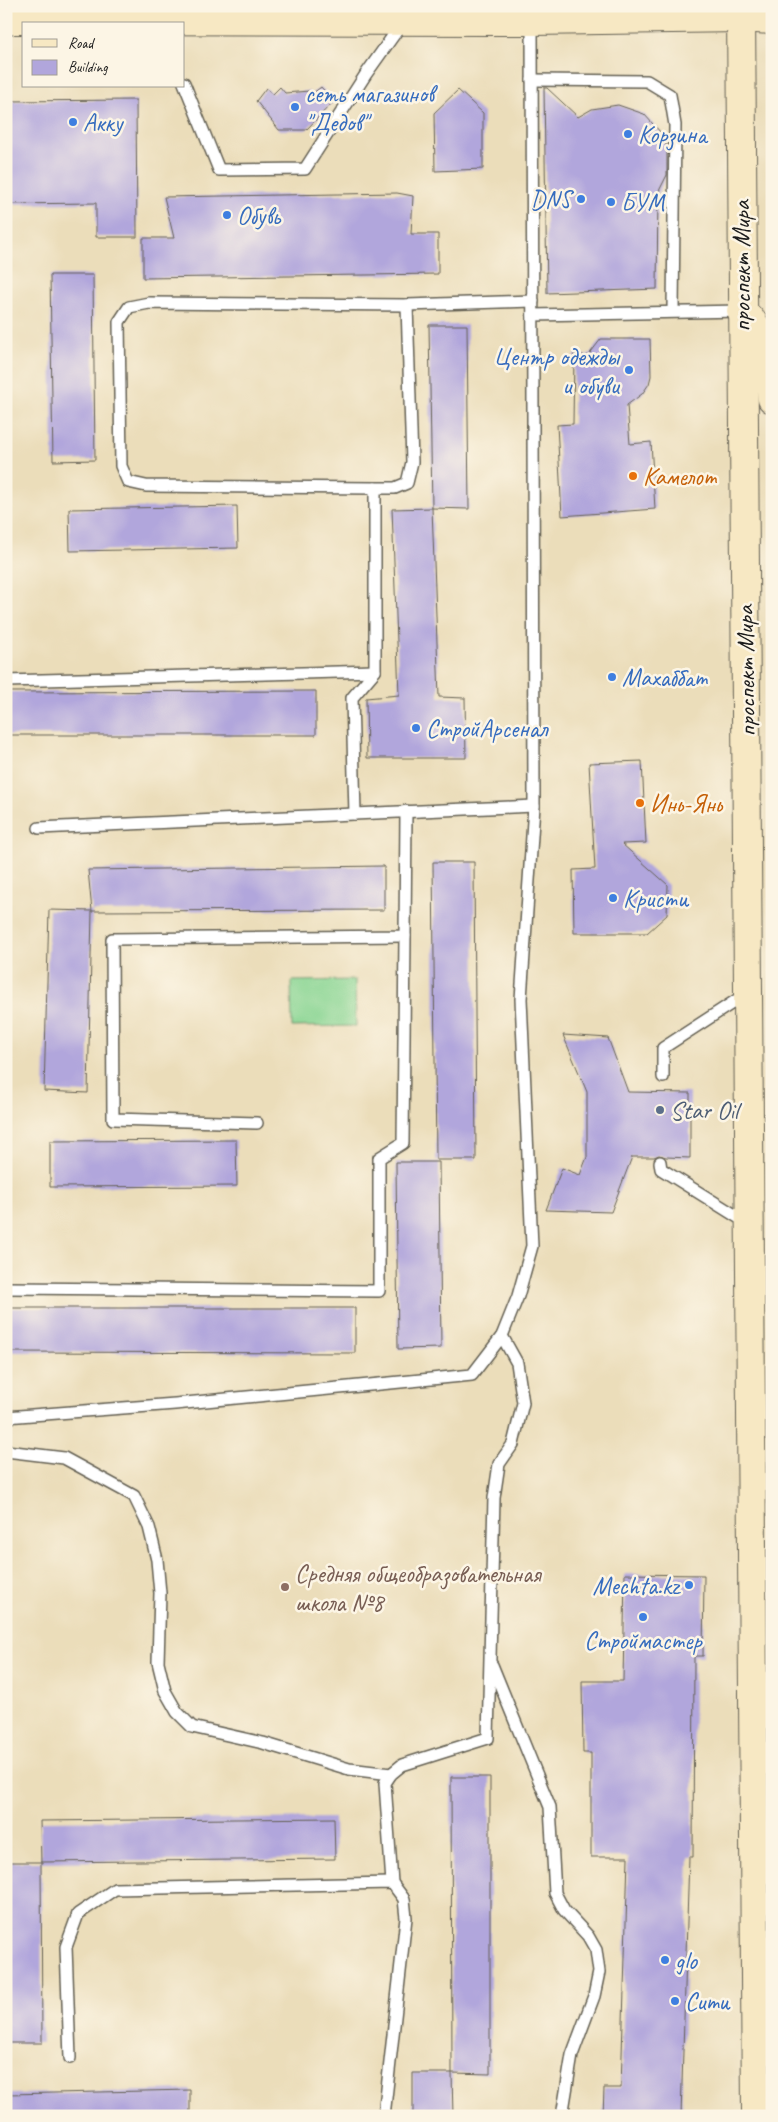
<svg xmlns="http://www.w3.org/2000/svg" width="778" height="2122" viewBox="0 0 778 2122" font-family="Caveat,sans-serif">
<style>
.green{fill:#8bd694;stroke:#547958}
.building{fill:#b1a6dc}
.lines{fill:none;stroke-linecap:round;stroke-linejoin:round}
.lane-casing{stroke:#646053;stroke-width:14}
.secondary-casing{stroke:#646053;stroke-width:30}
.lane{stroke:#fff;stroke-width:11}
.secondary{stroke:#f7e8c3;stroke-width:28}
.shop-dot{fill:#3f7fe0;stroke:#fcf5e5;stroke-width:2}
.food-dot{fill:#e8710a;stroke:#fcf5e5;stroke-width:2}
.service-dot{fill:#5c6f8a;stroke:#fcf5e5;stroke-width:2}
.education-dot{fill:#8d6e63;stroke:#fcf5e5;stroke-width:2}
.labels{text-anchor:middle;stroke-width:5;stroke-linejoin:round;paint-order:stroke}
.shop-label{font-size:25px;fill:#366cbe;stroke:#fcf5e5;text-anchor:start}
.street-label{font-size:25px;fill:#1c1c1c;stroke:#fcf5e5}
.food-label{font-size:25px;fill:#c56008;stroke:#fcf5e5;text-anchor:start}
.service-label{font-size:25px;fill:#4e5e75;stroke:#fcf5e5;text-anchor:start}
.education-label{font-size:25px;fill:#785e54;stroke:#fcf5e5;text-anchor:start}
</style>
<rect width="100%" height="100%" fill="#fcf5e5"/>
<filter id="ink" filterUnits="userSpaceOnUse"><feTurbulence type="fractalNoise" baseFrequency=".02" numOctaves="2"/><feDisplacementMap in="SourceGraphic" scale="10" xChannelSelector="R" yChannelSelector="G"/><feConvolveMatrix kernelMatrix="1 2 1 2 8 2 1 2 1" color-interpolation-filters="sRGB"/></filter>
<filter id="wash" filterUnits="userSpaceOnUse"><feTurbulence type="fractalNoise" baseFrequency=".0096" numOctaves="4" result="noise"/><feDisplacementMap in="SourceGraphic" scale="20" xChannelSelector="R" yChannelSelector="G"/><feGaussianBlur stdDeviation="1.12" result="paint"/><feColorMatrix in="noise" values="0 0 0 0 0 0 0 0 0 0 0 0 0 0 0 0 0 1.4 0 .05"/><feComposite in="paint" operator="in"/></filter>
<g filter="url(#wash)">
<rect width="100%" height="100%" fill="#ebddba"/>
<!-- green -->
<path class="green" d="M355,980L356,1026L292,1027L291,981Z"/>
<g id="blocks">
<!-- building -->
<g class="building">
<path d="M280,87L285,93L309,91L312,94L321,87L334,101L306,130H279L256,101L266,88L273,94Z"/>
<path d="M544,88H547L578,117L592,109L618,105L644,114L662,134L667,148V175L658,193L657,289L547,293Z"/>
<path d="M458,90L483,113V169L435,171L434,113Z"/>
<path d="M136,100L137,237H96V203L6,204V101Z"/>
<path d="M397,193L413,196L411,234H438V274L143,278V238H174L164,197Z"/>
<path d="M50,275H93L95,460L53,461Z"/>
<path d="M429,325H467L469,509L432,508Z"/>
<path d="M601,339H650L651,376L649,384L642,394L627,405L630,444L651,442L655,509L562,516L557,425L573,424L574,354L588,356Z"/>
<path d="M237,506L238,548L70,551L69,509Z"/>
<path d="M432,508L439,697L465,698L466,758H367L366,698L399,695L392,509Z"/>
<path d="M316,691V735H6V692Z"/>
<path d="M642,761L646,843L622,844L668,885L667,915L647,933H574L573,870L595,869L589,763Z"/>
<path d="M433,862H474L476,1160H436Z"/>
<path d="M384,866V910L92,911L88,870Z"/>
<path d="M49,910L92,911L88,1093L44,1091Z"/>
<path d="M563,1035L608,1038L628,1092L690,1093V1158L666,1157L659,1155L654,1157H632L611,1212L546,1210L562,1168L580,1175L587,1157V1092Z"/>
<path d="M236,1140L237,1186L50,1187V1141Z"/>
<path d="M396,1162H439L441,1348L398,1349Z"/>
<path d="M6,1308H355V1353L6,1352Z"/>
<path d="M625,1574L704,1575L703,1656H694L693,1857H689L681,2116H603L604,2088H621L628,1857H591V1753H583L582,1681H623Z"/>
<path d="M451,1777H490V2074L452,2073Z"/>
<path d="M334,1818L335,1859L41,1862L40,1821Z"/>
<path d="M6,1862H41L42,2043H6Z"/>
<path d="M413,2073H452L453,2116H413Z"/>
<path d="M190,2090V2116H8V2094Z"/>
</g>
</g>
</g>
<g filter="url(#ink)">
<use href="#blocks" fill-opacity="0" stroke="#646053" stroke-width="1"/>
<g class="lines">
<!-- lane casing -->
<g class="lane-casing">
<g id="lane">
<path d="M532,80L647,81L670,95L675,125L673,311"/>
<path d="M184,83L219,170L305,169L366,74L403,22"/>
<path d="M533,315L741,311"/>
<path d="M375,488H395L407,483L412,462L407,305"/>
<path d="M6,681L375,671"/>
<path d="M355,814L352,698L375,671V488L146,486L128,482L121,466L119,322L129,307L149,303L407,305L533,301"/>
<path d="M39,828L534,806"/>
<path d="M663,1077V1048L746,994"/>
<path d="M257,1123L113,1119L112,939L405,936L406,811"/>
<path d="M660,1162L661,1169L749,1224"/>
<path d="M6,1288L379,1291V1158L403,1143L405,936"/>
<path d="M6,1417L175,1404L472,1375L502,1336L518,1296L532,1246L521,999L534,806L532,21"/>
<path d="M6,1451L64,1458L134,1496L149,1527L157,1560L160,1593L158,1662L165,1691L177,1712L192,1727L263,1743L349,1769L391,1774"/>
<path d="M492,1665L550,1807L555,1893L564,1910L588,1936L596,1950L599,1972L594,1996L572,2055L562,2116"/>
<path d="M392,1883L385,1783L391,1774L402,1765L488,1738L494,1498L499,1464L513,1444L523,1403L517,1363L502,1336"/>
<path d="M70,2058L66,1947L78,1914L115,1889L392,1883L404,1899L406,1918L384,2116"/>
</g>
</g>
<!-- secondary casing -->
<g class="secondary-casing">
<g id="secondary">
<path d="M741,6L756,2116"/>
<path d="M6,20L532,21L741,18L772,20"/>
<path d="M741,311C769,329 768,369 772,399"/>
</g>
</g>
<!-- lane -->
<use href="#lane" class="lane"/>
<!-- secondary -->
<use href="#secondary" class="secondary"/>
</g>
</g>
<!-- markers -->
<g class="shop-dot">
<circle cx="295" cy="107" r="5"/>
<circle cx="73" cy="122" r="5"/>
<circle cx="628" cy="134" r="5"/>
<circle cx="581" cy="199" r="5"/>
<circle cx="611" cy="202" r="5"/>
<circle cx="227" cy="215" r="5"/>
<circle cx="629" cy="370" r="5"/>
<circle cx="612" cy="677" r="5"/>
<circle cx="416" cy="728" r="5"/>
<circle cx="613" cy="898" r="5"/>
<circle cx="689" cy="1585" r="5"/>
<circle cx="643" cy="1617" r="5"/>
<circle cx="665" cy="1960" r="5"/>
<circle cx="675" cy="2001" r="5"/>
</g>
<g class="food-dot">
<circle cx="633" cy="476" r="5"/>
<circle cx="640" cy="803" r="5"/>
</g>
<circle class="service-dot" cx="660" cy="1110" r="5"/>
<circle class="education-dot" cx="285" cy="1587" r="5"/>
<g class="labels">
<!-- shop labels -->
<g class="shop-label">
<text x="305" y="102">сеть магазинов<tspan x="305" dy="29">"Дедов"</tspan></text>
<text x="83" y="131">Акку</text>
<text x="638" y="143">Корзина</text>
<text x="571" y="208" text-anchor="end">DNS</text>
<text x="621" y="211">БУМ</text>
<text x="237" y="224">Обувь</text>
<text x="619" y="365" text-anchor="end">Центр одежды<tspan x="619" dy="29">и обуви</tspan></text>
<text x="622" y="686">Махаббат</text>
<text x="426" y="737">СтройАрсенал</text>
<text x="623" y="907">Кристи</text>
<text x="679" y="1594" text-anchor="end">Mechta.kz</text>
<text x="643" y="1649" text-anchor="middle">Строймастер</text>
<text x="675" y="1969">glo</text>
<text x="685" y="2010">Сити</text>
</g>
<!-- street labels -->
<g class="street-label">
<text transform="translate(741 266) rotate(-90)" y="9">проспект Мира</text>
<text transform="translate(745 671) rotate(-91)" y="9">проспект Мира</text>
</g>
<!-- food labels -->
<g class="food-label">
<text x="643" y="485">Камелот</text>
<text x="650" y="812">Инь-Янь</text>
</g>
<!-- service labels -->
<g class="service-label">
<text x="670" y="1119">Star Oil</text>
</g>
<!-- education labels -->
<g class="education-label">
<text x="295" y="1582">Средняя общеобразовательная<tspan x="295" dy="29">школа №8</tspan></text>
</g>
</g>
<!-- margin -->
<rect width="778" height="2122" fill="none" stroke="#fcf5e5" stroke-width="25"/>
<!-- legend -->
<rect x="22" y="22" width="162" height="65" fill="#fcf5e5" stroke="#a29e95"/>
<rect x="32" y="39" width="25" height="8" fill="#f7e8c3" stroke="#a29e95"/>
<text x="68" y="48" font-size="15" fill="#1c1c1c">Road</text>
<rect x="32" y="60" width="25" height="15" fill="#b1a6dc" stroke="#a29e95"/>
<text x="68" y="72" font-size="15" fill="#1c1c1c">Building</text>
</svg>
